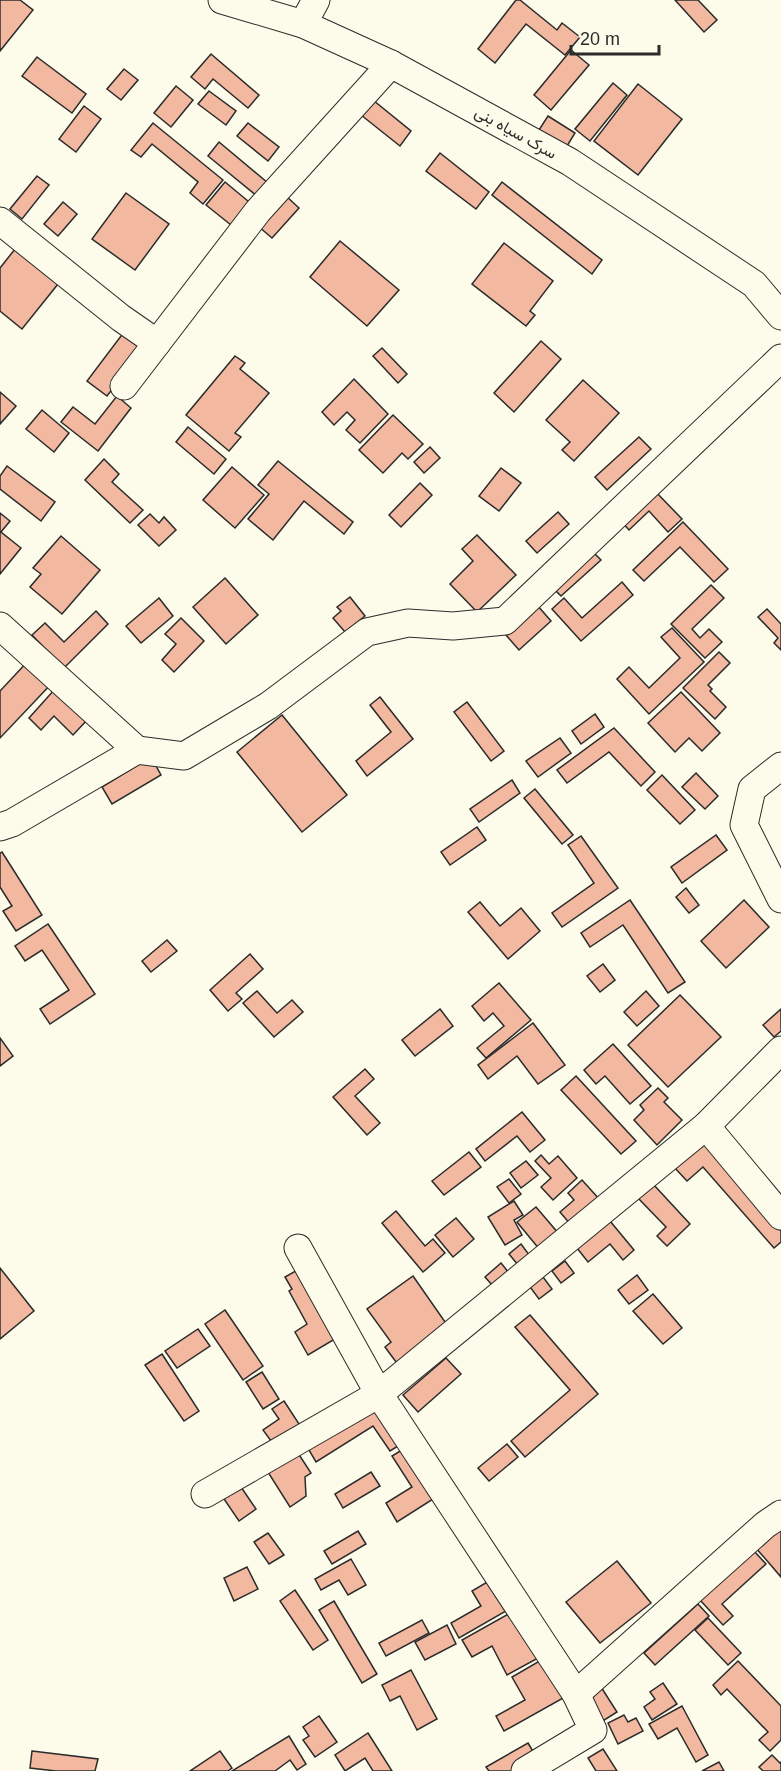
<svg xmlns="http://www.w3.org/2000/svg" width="781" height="1771" viewBox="0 0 781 1771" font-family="Helvetica,Vazirmatn,sans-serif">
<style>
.building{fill:#f2b8a0;stroke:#2b2b2b;stroke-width:1.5}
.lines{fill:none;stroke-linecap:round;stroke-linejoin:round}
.street-casing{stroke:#2b2b2b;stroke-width:29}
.street{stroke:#fdfbea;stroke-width:27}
.labels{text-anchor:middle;stroke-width:4.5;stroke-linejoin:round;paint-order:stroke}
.street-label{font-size:16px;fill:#2b2b2b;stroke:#fdfbea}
</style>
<rect width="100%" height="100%" fill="#fdfbea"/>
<!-- building -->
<g class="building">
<path d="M0,0H20L33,10L0,51Z"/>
<path d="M516,0H520L557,30L562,23L580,37L565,55L526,24L495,63L478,49Z"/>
<path d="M675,0H698L717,20L704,32Z"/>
<path d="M571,50L589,65L551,110L534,95Z"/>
<path d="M211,54L259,95L248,108L213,79L205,89L191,77Z"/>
<path d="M37,57L86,94L72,113L22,76Z"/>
<path d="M124,69L138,80L121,100L107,89Z"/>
<path d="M613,83L627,95L590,141L575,129Z"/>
<path d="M638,84L682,119L638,175L594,141Z"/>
<path d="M176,86L193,100L171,127L154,113Z"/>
<path d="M209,91L236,111L226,125L198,104Z"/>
<path d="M368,96L411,131L400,146L356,111Z"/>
<path d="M84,106L101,119L76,152L59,139Z"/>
<path d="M548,116L575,133L564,151L537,133Z"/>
<path d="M153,123L223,180L203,204L190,193L198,182L152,144L141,157L131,150Z"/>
<path d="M248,123L279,147L268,161L237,136Z"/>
<path d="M219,142L268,183L257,196L208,156Z"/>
<path d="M440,153L489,192L476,209L426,171Z"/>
<path d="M37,176L49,185L22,219L10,209Z"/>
<path d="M225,182L254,206L236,229L206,205Z"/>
<path d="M502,182L602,260L592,274L492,195Z"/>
<path d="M126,193L169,224L135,270L92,239Z"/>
<path d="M286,196L299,208L272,238L258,226Z"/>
<path d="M63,202L77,214L58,236L44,224Z"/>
<path d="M340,241L399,290L367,326L310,277Z"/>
<path d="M504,243L553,281L530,311L535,315L526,326L472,284Z"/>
<path d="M19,244L62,279L22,329L0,311V268Z"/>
<path d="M124,332L144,347L107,396L87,381Z"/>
<path d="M541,341L561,359L514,412L494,393Z"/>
<path d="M382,348L407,374L398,383L373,356Z"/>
<path d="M235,356L245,363L240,369L269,393L235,433L241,437L229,451L186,415Z"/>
<path d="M354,379L388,414L360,443L346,430L355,420L347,412L334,425L322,412Z"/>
<path d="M583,380L619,413L574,461L562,450L570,442L546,420Z"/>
<path d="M0,392L16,406L0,424Z"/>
<path d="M117,396L131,408L98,451L61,422L73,407L95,424Z"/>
<path d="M42,410L69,433L54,452L26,429Z"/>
<path d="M393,415L423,444L408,459L402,453L383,473L359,450Z"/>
<path d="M188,427L226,459L214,474L176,442Z"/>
<path d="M639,437L651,449L607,490L595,477Z"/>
<path d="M430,447L440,458L424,473L414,462Z"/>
<path d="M104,459L119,474L112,482L143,510L130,523L85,480Z"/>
<path d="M278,461L353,522L344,534L304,501L273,540L248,519L269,494L258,485Z"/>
<path d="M7,466L55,502L41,521L0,489V476Z"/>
<path d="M232,467L264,495L235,528L203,500Z"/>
<path d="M501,468L521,483L499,511L479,496Z"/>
<path d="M420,483L432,495L401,527L389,515Z"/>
<path d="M654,490L682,519L668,532L649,511L629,530L621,521Z"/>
<path d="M558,512L569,524L537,553L526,541Z"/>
<path d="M0,513L10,521L1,532L21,548L0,574Z"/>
<path d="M150,514L159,523L164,517L176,530L159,546L138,525Z"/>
<path d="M683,522L728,569L714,582L680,547L644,581L633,570Z"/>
<path d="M477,535L516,575L477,612L450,584L473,561L462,549Z"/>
<path d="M61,536L100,570L62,614L30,587L41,574L33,568Z"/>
<path d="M592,551L601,560L561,596L552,587Z"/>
<path d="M225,578L258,615L226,644L193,607Z"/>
<path d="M622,582L633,595L581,641L552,609L564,598L582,618Z"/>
<path d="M711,585L724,598L692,629L700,638L709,629L722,642L705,658L671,624Z"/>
<path d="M350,597L365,616L345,632L333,618L341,611L337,607Z"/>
<path d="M159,598L173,616L141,643L126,626Z"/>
<path d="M537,605L551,621L519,650L505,634Z"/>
<path d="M767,609L781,624V650L774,643L778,638L758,617Z"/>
<path d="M96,611L108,624L64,668L32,635L45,623L64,642Z"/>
<path d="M181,618L204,641L174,672L162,660L176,644L165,634Z"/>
<path d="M672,628L704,662L649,714L617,679L629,667L649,688L680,658L661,637Z"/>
<path d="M719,652L730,663L708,685L712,689L710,691L726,707L715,719L683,688Z"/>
<path d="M29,660L53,682L0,738V691Z"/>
<path d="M55,689L88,719L73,735L54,716L41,730L29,718Z"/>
<path d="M681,692L720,733L702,751L689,738L675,752L648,723Z"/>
<path d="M380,697L413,739L367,776L356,761L391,732L370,705Z"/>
<path d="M467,702L504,751L491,761L454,712Z"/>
<path d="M595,714L604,727L581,744L572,731Z"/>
<path d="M282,715L347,795L302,832L237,752Z"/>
<path d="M614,728L655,772L641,786L609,752L567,783L557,770Z"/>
<path d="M560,738L571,753L538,777L526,761Z"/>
<path d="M151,757L161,775L112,804L102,787Z"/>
<path d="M696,773L718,796L705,809L682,787Z"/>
<path d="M662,775L695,810L680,824L647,790Z"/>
<path d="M512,780L520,793L479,822L470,809Z"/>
<path d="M535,789L573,835L562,844L524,798Z"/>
<path d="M477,827L486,840L450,865L441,852Z"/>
<path d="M716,835L727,850L682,883L671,867Z"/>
<path d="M581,836L618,888L562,927L552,913L594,883L568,845Z"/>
<path d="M2,852L42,915L16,931L3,911L12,906L0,887V853Z"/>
<path d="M686,888L699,905L689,913L676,897Z"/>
<path d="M630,900L685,982L668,993L623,925L590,947L581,933Z"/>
<path d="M744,900L769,927L726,968L701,941Z"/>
<path d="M480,902L500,926L521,908L540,931L508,959L468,912Z"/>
<path d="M48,924L95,994L50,1024L40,1009L69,990L42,950L25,961L15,946Z"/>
<path d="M167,940L177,951L151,972L142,961Z"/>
<path d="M250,954L263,969L236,993L242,999L228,1011L210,990Z"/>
<path d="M603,964L615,980L600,992L587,976Z"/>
<path d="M499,983L531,1020L486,1058L477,1048L504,1026L493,1013L484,1021L472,1006Z"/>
<path d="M257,991L277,1013L292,1000L303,1012L274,1037L243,1003Z"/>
<path d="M646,991L659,1006L637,1026L624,1012Z"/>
<path d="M680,995L721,1037L668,1087L628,1045Z"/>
<path d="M440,1009L453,1026L415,1056L402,1040Z"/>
<path d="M781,1009V1031L774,1037L763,1025Z"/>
<path d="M533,1023L565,1065L538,1084L517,1056L488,1079L478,1065Z"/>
<path d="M0,1038L13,1056L0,1066Z"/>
<path d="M613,1044L651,1086L630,1104L605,1076L596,1084L584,1070Z"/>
<path d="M365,1069L374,1079L355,1096L380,1123L367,1135L333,1097Z"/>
<path d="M576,1076L636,1141L621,1154L561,1090Z"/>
<path d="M658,1088L668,1098L664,1102L682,1120L657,1145L634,1120L644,1110L640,1105Z"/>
<path d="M522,1112L545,1140L530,1152L517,1136L485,1161L476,1149Z"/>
<path d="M703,1142L781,1231V1242L774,1248L703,1167L687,1181L674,1167Z"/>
<path d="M469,1152L481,1167L444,1195L432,1181Z"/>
<path d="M541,1155L549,1164L558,1156L577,1178L553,1200L541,1187L551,1178L535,1161Z"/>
<path d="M526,1161L538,1175L521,1188L510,1173Z"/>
<path d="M509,1179L521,1194L509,1203L497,1187Z"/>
<path d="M582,1180L600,1200L571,1225L560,1212L574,1200L568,1193Z"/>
<path d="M653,1184L690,1224L667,1246L657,1236L666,1227L638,1198Z"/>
<path d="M514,1201L523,1215L514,1220L522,1235L505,1245L488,1217Z"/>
<path d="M536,1207L559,1234L540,1250L517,1222Z"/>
<path d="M396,1211L425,1246L433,1239L445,1253L423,1272L382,1223Z"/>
<path d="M456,1218L474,1239L453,1257L435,1235Z"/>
<path d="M610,1221L634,1250L623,1260L610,1244L588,1262L577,1248Z"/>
<path d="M521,1244L530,1256L518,1265L509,1254Z"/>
<path d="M565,1261L574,1273L561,1283L552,1271Z"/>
<path d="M501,1263L509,1273L493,1286L485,1277Z"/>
<path d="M0,1268L34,1311L0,1339Z"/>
<path d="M301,1268L340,1336L308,1355L295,1332L307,1324L289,1291L292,1289L285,1277Z"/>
<path d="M637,1275L648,1290L629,1304L618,1290Z"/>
<path d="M413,1276L450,1329L399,1366L385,1347L391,1342L367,1309Z"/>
<path d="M543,1277L552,1289L539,1299L530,1287Z"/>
<path d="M653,1294L682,1328L663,1344L633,1311Z"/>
<path d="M225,1310L263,1366L243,1380L205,1324Z"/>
<path d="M530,1315L598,1394L525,1457L511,1441L570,1390L515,1327Z"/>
<path d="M198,1329L210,1346L177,1368L165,1351Z"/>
<path d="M162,1354L199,1411L184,1421L145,1365Z"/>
<path d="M446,1358L461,1374L418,1412L403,1395Z"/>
<path d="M262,1372L279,1399L263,1409L246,1382Z"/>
<path d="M376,1400L403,1443L390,1451L373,1426L316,1462L306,1445Z"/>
<path d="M284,1401L301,1427L274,1445L263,1430L279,1419L272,1409Z"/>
<path d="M507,1444L518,1457L489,1481L478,1468Z"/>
<path d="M410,1445L441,1494L397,1522L386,1503L412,1487L392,1456Z"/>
<path d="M296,1450L311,1473L305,1477L306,1496L290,1507L266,1469Z"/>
<path d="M371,1472L380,1486L343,1508L335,1494Z"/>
<path d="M241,1487L256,1509L239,1521L224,1499Z"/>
<path d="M781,1527V1577L756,1548Z"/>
<path d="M358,1531L366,1544L332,1564L324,1551Z"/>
<path d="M268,1533L284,1555L269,1564L254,1542Z"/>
<path d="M754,1551L766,1564L722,1604L733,1616L723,1625L700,1600Z"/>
<path d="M351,1559L366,1585L348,1595L339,1580L321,1590L315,1579Z"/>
<path d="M617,1561L651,1603L600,1643L566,1602Z"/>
<path d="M247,1567L258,1589L234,1601L224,1578Z"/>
<path d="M494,1578L511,1608L459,1638L451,1623L481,1606L472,1591Z"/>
<path d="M295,1590L328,1640L313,1650L280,1601Z"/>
<path d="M334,1601L377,1674L362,1683L319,1610Z"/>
<path d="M698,1604L709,1616L655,1665L644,1653Z"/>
<path d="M514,1611L540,1657L507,1675L492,1646L472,1657L462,1640Z"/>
<path d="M708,1618L741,1653L728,1665L695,1630Z"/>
<path d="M422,1620L429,1633L386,1656L379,1643Z"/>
<path d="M447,1625L456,1644L425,1660L415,1642Z"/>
<path d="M543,1659L565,1697L504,1731L496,1716L525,1700L512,1677Z"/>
<path d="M738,1661L781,1706V1740L770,1751L759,1740L768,1732L727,1689L721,1695L713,1685Z"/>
<path d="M411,1670L437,1719L417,1730L400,1696L390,1701L382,1685Z"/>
<path d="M663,1683L677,1704L652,1720L644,1707L655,1699L650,1692Z"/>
<path d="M601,1687L617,1712L598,1724L582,1700Z"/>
<path d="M682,1706L708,1755L696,1762L677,1728L658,1739L649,1724Z"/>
<path d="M624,1715L628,1722L636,1718L643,1731L618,1744L608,1723Z"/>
<path d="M319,1716L337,1742L315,1757L303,1740L309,1736L303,1727Z"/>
<path d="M368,1733L392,1771H373L365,1758L345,1771L335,1755Z"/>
<path d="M289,1736L306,1764L297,1770L290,1760L275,1771H232Z"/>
<path d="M528,1743L537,1758L514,1771H489L486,1767Z"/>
<path d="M603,1749L617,1771H596L588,1758Z"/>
<path d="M32,1751L98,1759L95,1771H56L30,1768Z"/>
<path d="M220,1751L232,1768L228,1771H190Z"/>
<path d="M772,1755L780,1763L781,1762V1771H763L759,1767Z"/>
<path d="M719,1762L724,1771H702Z"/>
</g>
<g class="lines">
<!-- street casing -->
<g class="street-casing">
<g id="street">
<path d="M222,0L303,24L391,64L570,162L754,284L781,316"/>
<path d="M303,24L316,0"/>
<path d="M0,221L121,318L157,343"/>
<path d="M124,386L258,211L391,64"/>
<path d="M0,626L137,750"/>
<path d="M781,766L752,789L744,825L781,899"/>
<path d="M0,827L12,823L137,750L184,756L268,706L367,632L408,623L453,626L505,621L781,358"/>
<path d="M781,1050L706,1126L781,1216"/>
<path d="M298,1248L379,1394L576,1694L593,1730L525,1771"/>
<path d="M205,1494L379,1394L706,1126"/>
<path d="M576,1694L765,1525L781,1514"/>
</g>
</g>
<!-- street -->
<use href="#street" class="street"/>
</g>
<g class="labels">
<!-- street labels -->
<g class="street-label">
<text transform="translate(516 132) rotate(29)" y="6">سرک سیاه بنی</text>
</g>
</g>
<!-- scale -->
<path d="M571 45v9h88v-9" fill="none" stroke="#2b2b2b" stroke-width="3"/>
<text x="580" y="45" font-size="18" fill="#2b2b2b" stroke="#fdfbea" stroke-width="4.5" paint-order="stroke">20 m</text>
</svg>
